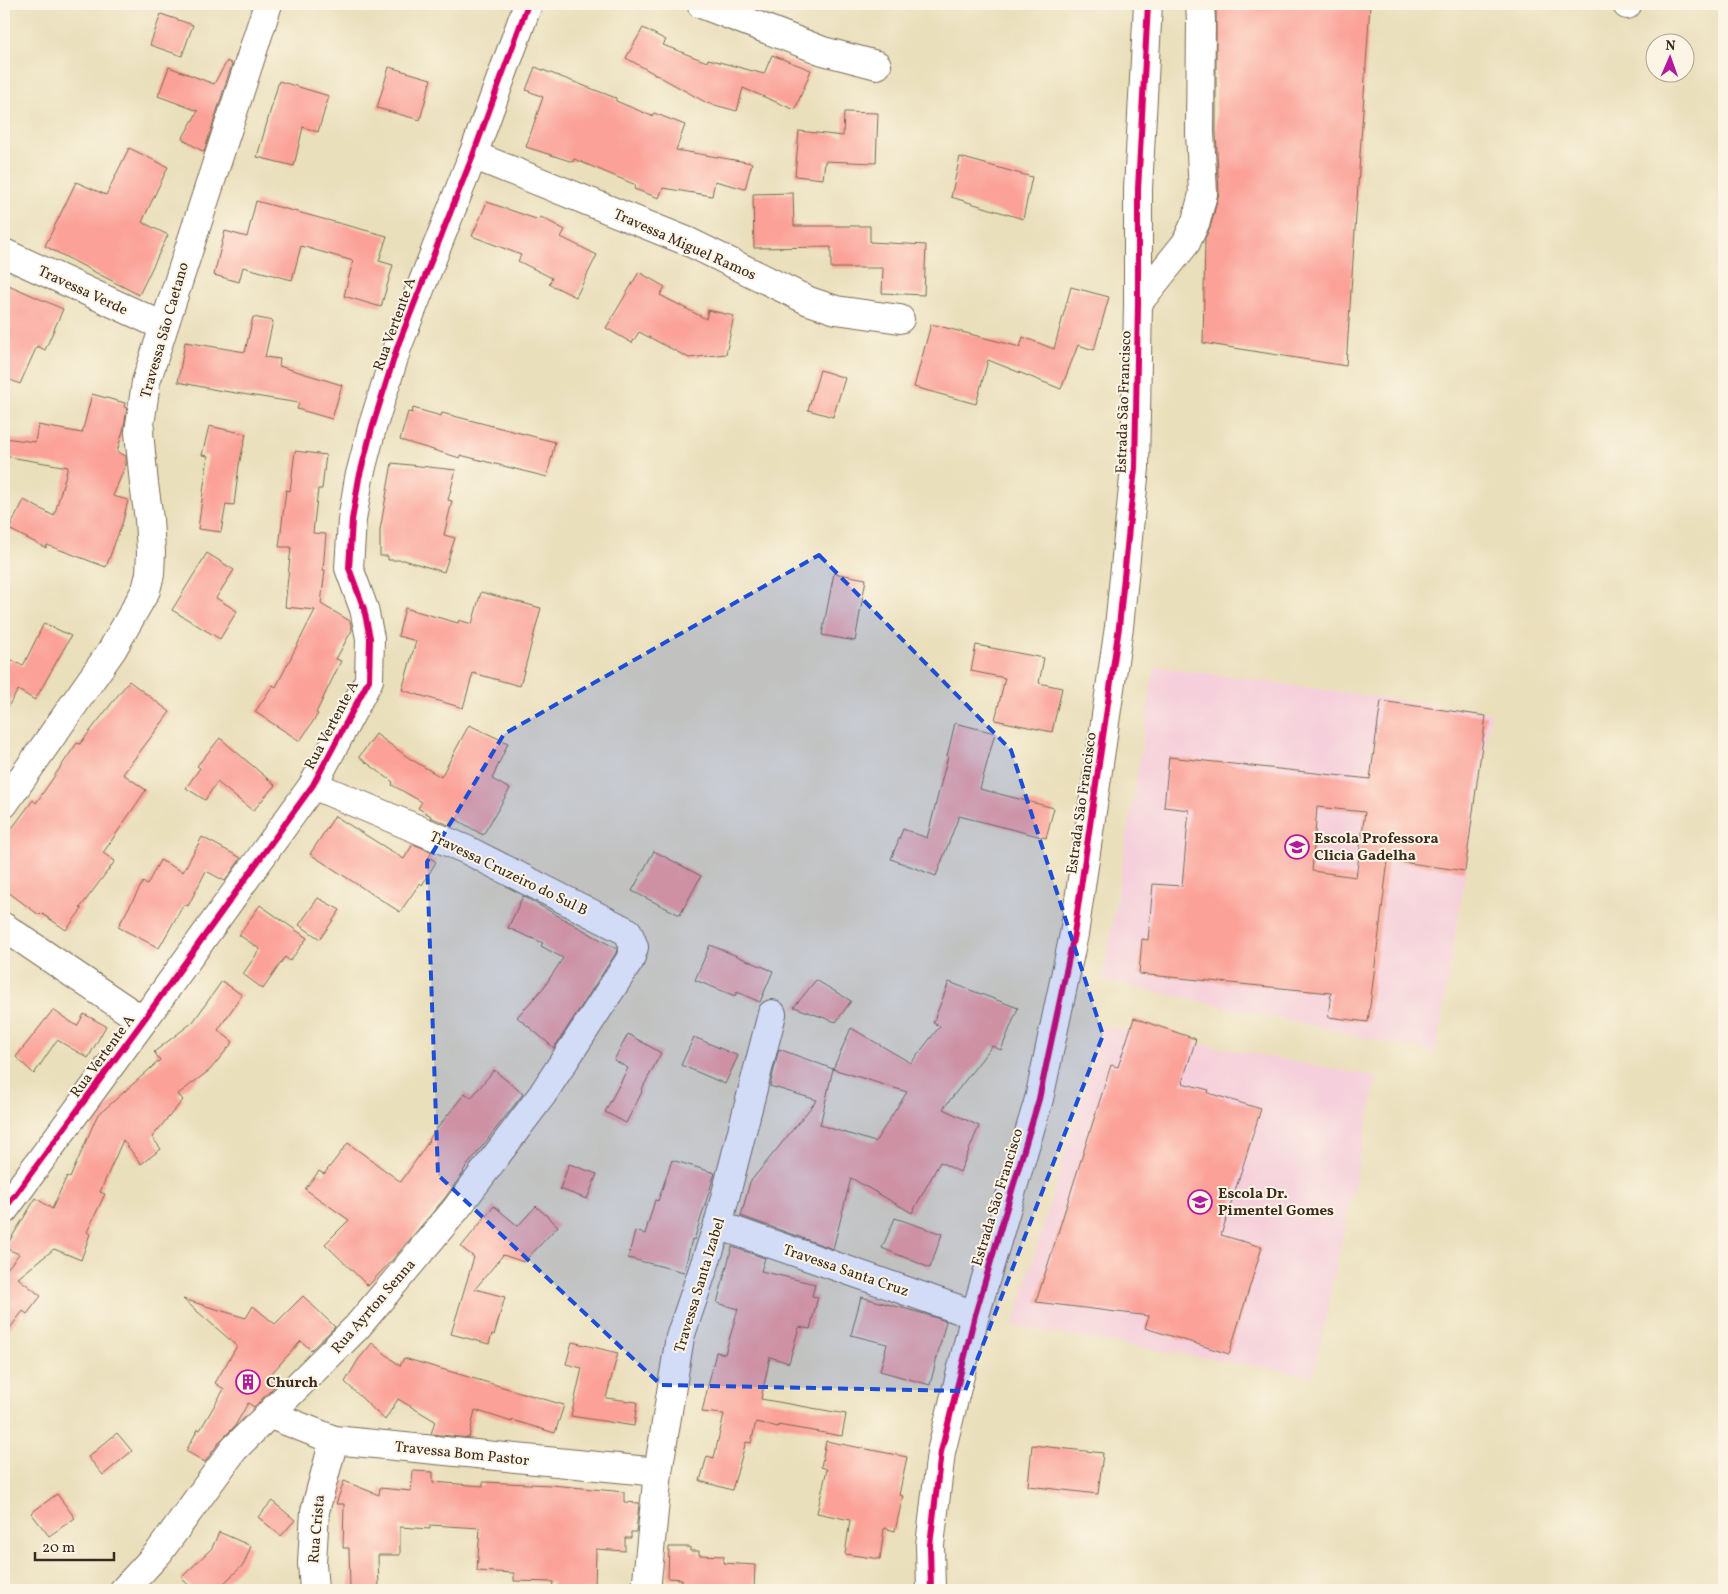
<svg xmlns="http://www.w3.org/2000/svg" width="1728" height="1594" viewBox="0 0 1728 1594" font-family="Vollkorn,serif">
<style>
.built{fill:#f5cfdb}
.building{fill:#fba197;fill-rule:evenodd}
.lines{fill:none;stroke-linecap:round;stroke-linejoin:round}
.minor-casing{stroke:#786955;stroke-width:30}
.minor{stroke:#fff;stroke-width:28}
.cycleway-casing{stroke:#fcf5e5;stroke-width:9}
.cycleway{stroke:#d6006c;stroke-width:6}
.marked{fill:#1d4ed8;fill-opacity:0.2;stroke:#1d4ed8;stroke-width:4;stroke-dasharray:10 6;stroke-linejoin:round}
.labels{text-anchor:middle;stroke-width:4;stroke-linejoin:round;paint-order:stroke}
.street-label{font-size:15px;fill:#3b2a1e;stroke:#fcf5e5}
.poi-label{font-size:15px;font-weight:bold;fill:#3b2a1e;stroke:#fcf5e5;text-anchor:start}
</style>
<rect width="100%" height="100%" fill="#fcf5e5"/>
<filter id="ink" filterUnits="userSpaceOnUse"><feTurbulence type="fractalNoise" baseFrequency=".02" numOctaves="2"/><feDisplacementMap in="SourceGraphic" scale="10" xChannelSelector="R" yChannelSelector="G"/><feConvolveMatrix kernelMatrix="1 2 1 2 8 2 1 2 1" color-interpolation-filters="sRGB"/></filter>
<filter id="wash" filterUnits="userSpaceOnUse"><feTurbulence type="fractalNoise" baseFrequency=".0096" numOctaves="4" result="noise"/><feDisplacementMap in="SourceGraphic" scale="20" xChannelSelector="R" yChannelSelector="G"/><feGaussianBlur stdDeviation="1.12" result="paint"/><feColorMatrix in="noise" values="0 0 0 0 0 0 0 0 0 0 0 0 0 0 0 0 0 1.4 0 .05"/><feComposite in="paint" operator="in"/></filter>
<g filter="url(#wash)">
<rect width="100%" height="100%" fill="#eadfbb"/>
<!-- built -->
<g class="built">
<path d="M1155,666L1491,713L1436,1053L1103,980Z"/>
<path d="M1103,1026L1377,1077L1313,1376L1013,1326Z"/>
</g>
<g id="blocks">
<!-- building -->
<g class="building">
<path d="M1216,4H1370L1346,366L1203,343L1205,239L1211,225L1219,193L1216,132Z"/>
<path d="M161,14L193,25L182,56L150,45Z"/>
<path d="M643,28L666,40L663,45L707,62L708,59L764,74L772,55L811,70L795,110L743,88L737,111L707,103L626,58Z"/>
<path d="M227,61L232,64L204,152L182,139L198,111L158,96L169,67L214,84Z"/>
<path d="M389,67L431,79L420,120L377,108Z"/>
<path d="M535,67L616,98V101L652,116L654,113L685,125L676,150L752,163L745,189L715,181L712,196L663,188L659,198L634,189L636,185L574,159L573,162L526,147L543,97L526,90Z"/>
<path d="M279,81L329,96L318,132L303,127L294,166L257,157Z"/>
<path d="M844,112L878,113L876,163L825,161L823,179L795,176L799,131L843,136Z"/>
<path d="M129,148L168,167L142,222L168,235L139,295L45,246L76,182L106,195Z"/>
<path d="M960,157L1032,177L1023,219L951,197Z"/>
<path d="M793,193L794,226H870V242L926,245L924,295L882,293L883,268H831V247L754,248L753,194Z"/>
<path d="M256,201L387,236L379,261L393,265L381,307L344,296L353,261L301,246L292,280L243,267L239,282L214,275L225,231L247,237Z"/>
<path d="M487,202L539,220L541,217L565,230L561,237L597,255L576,297L549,284L552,278L518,261L521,255L472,236Z"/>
<path d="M639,272L665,287L660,295L706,319L708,310L734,316L726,354L689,358L639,332L632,343L606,328Z"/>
<path d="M4,283L63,309L45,350L37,346L20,384L4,377Z"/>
<path d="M1071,287L1109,297L1094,350L1078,345L1061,389L988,360L976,404L914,387L931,324L1020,347L1023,337L1054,349Z"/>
<path d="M253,317L273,321L265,357L280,359L279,366L342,385L332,419L297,409L299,403L217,390L178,382L185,342L245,352Z"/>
<path d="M820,370L845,378L833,417L808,410Z"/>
<path d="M92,394L125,403L124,407L127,408L124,427L117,452L126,456V464L113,496L128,500L123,521L106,567L47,545L46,548L9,529L24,500L54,516L68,467L4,456V438L35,442L38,425L82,433Z"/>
<path d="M413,408L441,416L442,413L555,442L547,477L460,455V458L400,440L408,412L412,413Z"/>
<path d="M209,426L246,434L239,465L234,505L226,504L221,532L198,529L208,456L202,455Z"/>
<path d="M295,451L326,455L322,489H318L313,533L326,534L323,570H325L321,604L350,621L352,630L336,659L341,661L316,713L318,714L300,741L255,712L273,685L276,687L315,610L285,607L291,547H279L286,490L290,491Z"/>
<path d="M392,463L456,470L448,500L452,501L444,535L455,538L444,572L404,560H388V556H380V530Z"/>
<path d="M207,553L234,570L216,598L237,611L220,639L172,610Z"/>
<path d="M834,573L866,579L855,641L822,635Z"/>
<path d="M481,592L541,608L520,686L473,673L463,708L402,690L416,641L398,636L405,608L458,623L459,620L472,624Z"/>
<path d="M44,623L71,636L35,700L18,690L4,713V670L10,659L23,666Z"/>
<path d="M976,645L1044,658L1039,683L1062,688L1052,732L995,720L1005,678L971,671Z"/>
<path d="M129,681L170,712L123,774L146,790L103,853L115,861L80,908L82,909L66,930L41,913L39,915L4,889V839L33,800L36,803L77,743L80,744Z"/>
<path d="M1381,701L1486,716L1465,871L1388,860L1368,1022L1328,1017L1331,993L1139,974L1142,939L1148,940L1153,884L1182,886L1189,810L1164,807L1169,757L1370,779ZM1317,807L1365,812L1356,877L1312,871Z"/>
<path d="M955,723L995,733L980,789L1054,808L1046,838L959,816L936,876L891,859L903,829L927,838L948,756H947Z"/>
<path d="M469,725L508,743L492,779L510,789L483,835L454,818L449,825L430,817L431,816L418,808L422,802L392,785L393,782L359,757L376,734L409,758L441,777Z"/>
<path d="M220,738L275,785L253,811L217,782L205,800L186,788L200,768L197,766Z"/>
<path d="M335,816L404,859L413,844L432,852L429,857L436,862L422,885L420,883L400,912L310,854Z"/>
<path d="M202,837L241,858L225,881L206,871L188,906L184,904L159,948L118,927L143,882L147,885L160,860L183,872Z"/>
<path d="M654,851L701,876L680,915L632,891Z"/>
<path d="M523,896L617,949L616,953L554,1048L517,1017L544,987L563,958L541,946L543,943L508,928Z"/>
<path d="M318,898L340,910L320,939L299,925Z"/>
<path d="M260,905L307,938L290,961L285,957L263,989L243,974L260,949L239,935Z"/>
<path d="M710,945L773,971L760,1002L737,992L735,996L695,980Z"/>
<path d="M816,980L851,1001L836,1022L794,1007Z"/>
<path d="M222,981L242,995L218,1030L233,1042L210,1070L178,1094L183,1100L152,1137L161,1149L141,1164L123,1140L100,1192L105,1194L87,1232L90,1234L81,1260L54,1249L18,1278L41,1296L27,1314L23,1311L4,1336V1267L7,1269L19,1254L5,1248L36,1198L52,1209L67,1176L70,1178L97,1116L160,1060L154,1052L193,1022Z"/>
<path d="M949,982L1018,1008L1001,1050L992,1046L943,1109L979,1126L960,1172L940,1162L912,1213L851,1178L833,1249L741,1216L750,1182L817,1100L770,1086L779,1049L833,1069L851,1028L911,1063L940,1026L933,1023ZM833,1069L907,1092L875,1142L820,1125Z"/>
<path d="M53,1010L77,1026L84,1014L106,1026L88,1058L57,1040L34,1074L16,1057Z"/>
<path d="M1134,1018L1196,1039L1182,1083L1209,1090L1208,1093L1261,1109L1221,1235L1262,1247L1229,1354L1145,1328L1149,1316L1036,1302L1111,1065L1118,1067Z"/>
<path d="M628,1034L661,1053L641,1091L642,1092L626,1123L605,1112L628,1068L614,1060Z"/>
<path d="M694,1037L738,1056L725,1084L681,1065Z"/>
<path d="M494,1070L523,1094L463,1171L464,1172L444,1199L394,1258L368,1286L325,1244L349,1220L305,1189L319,1171L324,1174L348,1143L401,1182L429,1141L428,1140L465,1093L471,1098Z"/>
<path d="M672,1160L715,1173L694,1240L692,1239L684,1272L628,1258L635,1231L645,1234L655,1200L658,1201Z"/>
<path d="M569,1164L597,1174L587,1199L560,1189Z"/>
<path d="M494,1206L518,1226L536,1206L558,1226L524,1262L503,1255L475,1289L505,1297L494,1335L492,1334L489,1344L451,1334L474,1257L461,1247Z"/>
<path d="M895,1218L942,1234L930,1268L882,1248Z"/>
<path d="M732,1247L765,1258L761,1271L815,1284L812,1296L818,1297L810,1329L799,1327L789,1363L770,1357L761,1399L846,1414L842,1436L778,1425V1427L756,1422L751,1443L746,1442L732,1490L700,1481L707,1456L714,1458L724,1414L702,1412L716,1352L725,1354L738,1309L717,1303Z"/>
<path d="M303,1296L335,1327L311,1350L301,1341L271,1374L281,1380L254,1407L248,1403L235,1426L221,1440L205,1462L186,1451L198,1429L200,1430L224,1389L215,1383L237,1346L183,1299L246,1318L253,1306L275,1324Z"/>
<path d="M861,1297L921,1313L946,1321L930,1385L880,1371L887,1344L851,1335Z"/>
<path d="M572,1342L618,1353L606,1398L637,1402L634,1426L571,1416L582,1368L566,1364Z"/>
<path d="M372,1343L400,1366L404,1358L564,1405L555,1433L512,1420V1422L475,1410L469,1438L431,1434L435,1421L398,1399L385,1420L345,1382L358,1360Z"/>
<path d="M117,1433L132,1451L103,1475L88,1457Z"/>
<path d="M826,1441L907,1457L899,1495L903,1496L895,1531L884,1528L880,1559L845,1554L850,1520L817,1513L827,1469L821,1467Z"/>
<path d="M1032,1445L1103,1453L1098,1494L1028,1486Z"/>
<path d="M413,1471L433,1472V1482L483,1486V1482L552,1485L624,1492V1502L639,1503L636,1532H631V1538H625V1551L596,1549L595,1590H552L553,1582L514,1581V1573L477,1571L480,1528L430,1525V1529L400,1527V1555H378L379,1590H350L349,1548H343L344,1504H336L344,1481L379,1495L380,1488L411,1491Z"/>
<path d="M57,1494L75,1518L49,1536L31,1513Z"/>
<path d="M272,1501L295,1520L281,1536L258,1517Z"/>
<path d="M219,1532L251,1546L244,1564L217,1590H194L181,1578L212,1548Z"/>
<path d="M669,1547H690V1551H699V1555L724,1556L723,1563L755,1565L754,1590H682V1579L668,1578Z"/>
</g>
</g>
</g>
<g filter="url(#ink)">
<use href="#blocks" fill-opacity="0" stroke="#786955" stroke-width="1"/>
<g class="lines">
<!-- minor casing -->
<g class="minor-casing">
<g id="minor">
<path d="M701,4L823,51L877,65"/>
<path d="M1627,5V4"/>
<path d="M473,155L689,242L809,301L836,310L900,319"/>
<path d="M4,253L163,326"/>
<path d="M1138,303L1186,243L1196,221L1203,194L1200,132L1201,20L1200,4"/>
<path d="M4,804L112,650L146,590L150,574L151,552L149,519L144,484L139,432L146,382L268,4"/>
<path d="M4,927L143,1021"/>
<path d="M4,1210L143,1021L313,785L369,680L370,638L364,609L349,568L352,520L359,478L372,428L398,345L473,155L528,4"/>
<path d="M718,1225L975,1315"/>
<path d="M271,1415L334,1440L658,1472"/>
<path d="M124,1590L159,1552L234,1449L357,1327L456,1209L542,1095L630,960L634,947L628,932L467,850L313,785"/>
<path d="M314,1590L312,1563L315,1511L334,1440"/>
<path d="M646,1590L658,1472L680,1337L718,1225L772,1014"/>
<path d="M931,1590L930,1545L941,1452L975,1315L1039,1099L1074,934L1119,627L1135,468L1138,303V189L1148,4"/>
</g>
</g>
<!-- minor -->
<use href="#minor" class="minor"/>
<!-- cycleway casing -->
<g class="cycleway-casing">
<g id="cycleway">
<path d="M4,1210L143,1021L313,785L369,680L370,638L364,609L349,568L352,520L359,478L372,428L398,345L473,155L528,4"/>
<path d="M931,1590L930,1545L941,1452L975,1315L1039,1099L1074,934L1119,627L1135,468L1138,303V189L1148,4"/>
</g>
</g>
<!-- cycleway -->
<use href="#cycleway" class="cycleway"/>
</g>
</g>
<!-- marked area -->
<path class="marked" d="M819,555L1011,750L1103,1035L965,1391L661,1385L438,1175L427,862L504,734Z"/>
<!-- icons -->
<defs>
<g id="school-ring" transform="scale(1.25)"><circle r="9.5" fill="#fcf5e5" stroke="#b5179e" stroke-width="1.5"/><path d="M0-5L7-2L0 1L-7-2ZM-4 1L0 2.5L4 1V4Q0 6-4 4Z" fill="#b5179e"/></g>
<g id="building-ring" transform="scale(1.25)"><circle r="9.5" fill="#fcf5e5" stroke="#b5179e" stroke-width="1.5"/><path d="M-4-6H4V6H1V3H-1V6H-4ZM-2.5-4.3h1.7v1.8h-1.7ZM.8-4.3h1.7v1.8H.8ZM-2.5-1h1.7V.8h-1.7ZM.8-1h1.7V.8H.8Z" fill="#b5179e"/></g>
</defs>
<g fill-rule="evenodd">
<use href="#school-ring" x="1297" y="847"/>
<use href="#school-ring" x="1200" y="1202"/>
<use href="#building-ring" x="248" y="1382"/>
</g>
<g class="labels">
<!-- street labels -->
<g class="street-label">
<text transform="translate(685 244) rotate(24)" y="5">Travessa Miguel Ramos</text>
<text transform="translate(83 290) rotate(25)" y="5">Travessa Verde</text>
<text transform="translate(394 324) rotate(-70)" y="5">Rua Vertente A</text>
<text transform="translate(164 330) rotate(-74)" y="5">Travessa São Caetano</text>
<text transform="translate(1123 402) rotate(-88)" y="5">Estrada São Francisco</text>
<text transform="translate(331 725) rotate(-62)" y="5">Rua Vertente A</text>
<text transform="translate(1081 803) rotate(-82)" y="5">Estrada São Francisco</text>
<text transform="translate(509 873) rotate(26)" y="5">Travessa Cruzeiro do Sul B</text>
<text transform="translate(102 1056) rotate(-54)" y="5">Rua Vertente A</text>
<text transform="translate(997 1197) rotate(-73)" y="5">Estrada São Francisco</text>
<text transform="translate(846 1270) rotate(19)" y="5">Travessa Santa Cruz</text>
<text transform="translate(699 1285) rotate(-73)" y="5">Travessa Santa Izabel</text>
<text transform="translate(373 1306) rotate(-49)" y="5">Rua Ayrton Senna</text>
<text transform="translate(462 1453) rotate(6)" y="5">Travessa Bom Pastor</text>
<text transform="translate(316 1529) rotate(-85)" y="5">Rua Crista</text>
</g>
<!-- poi labels -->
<g class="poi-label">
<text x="1314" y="843">Escola Professora<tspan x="1314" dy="17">Clicia Gadelha</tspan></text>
<text x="1218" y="1198">Escola Dr.<tspan x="1218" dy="17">Pimentel Gomes</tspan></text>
<text x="266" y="1387">Church</text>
</g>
</g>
<!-- margin -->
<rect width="1728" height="1594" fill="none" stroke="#fcf5e5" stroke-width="20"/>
<!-- north arrow -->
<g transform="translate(1670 58) rotate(2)"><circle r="24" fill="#fcf5e5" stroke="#afa495"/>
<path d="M0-4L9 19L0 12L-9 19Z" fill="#b5179e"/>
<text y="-8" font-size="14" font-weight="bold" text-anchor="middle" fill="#3b2a1e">N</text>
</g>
<!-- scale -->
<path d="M35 1552v8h79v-8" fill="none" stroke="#3b2a1e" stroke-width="2.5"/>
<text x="42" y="1552" font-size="15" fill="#3b2a1e" stroke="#fcf5e5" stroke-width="4" paint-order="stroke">20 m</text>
</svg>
